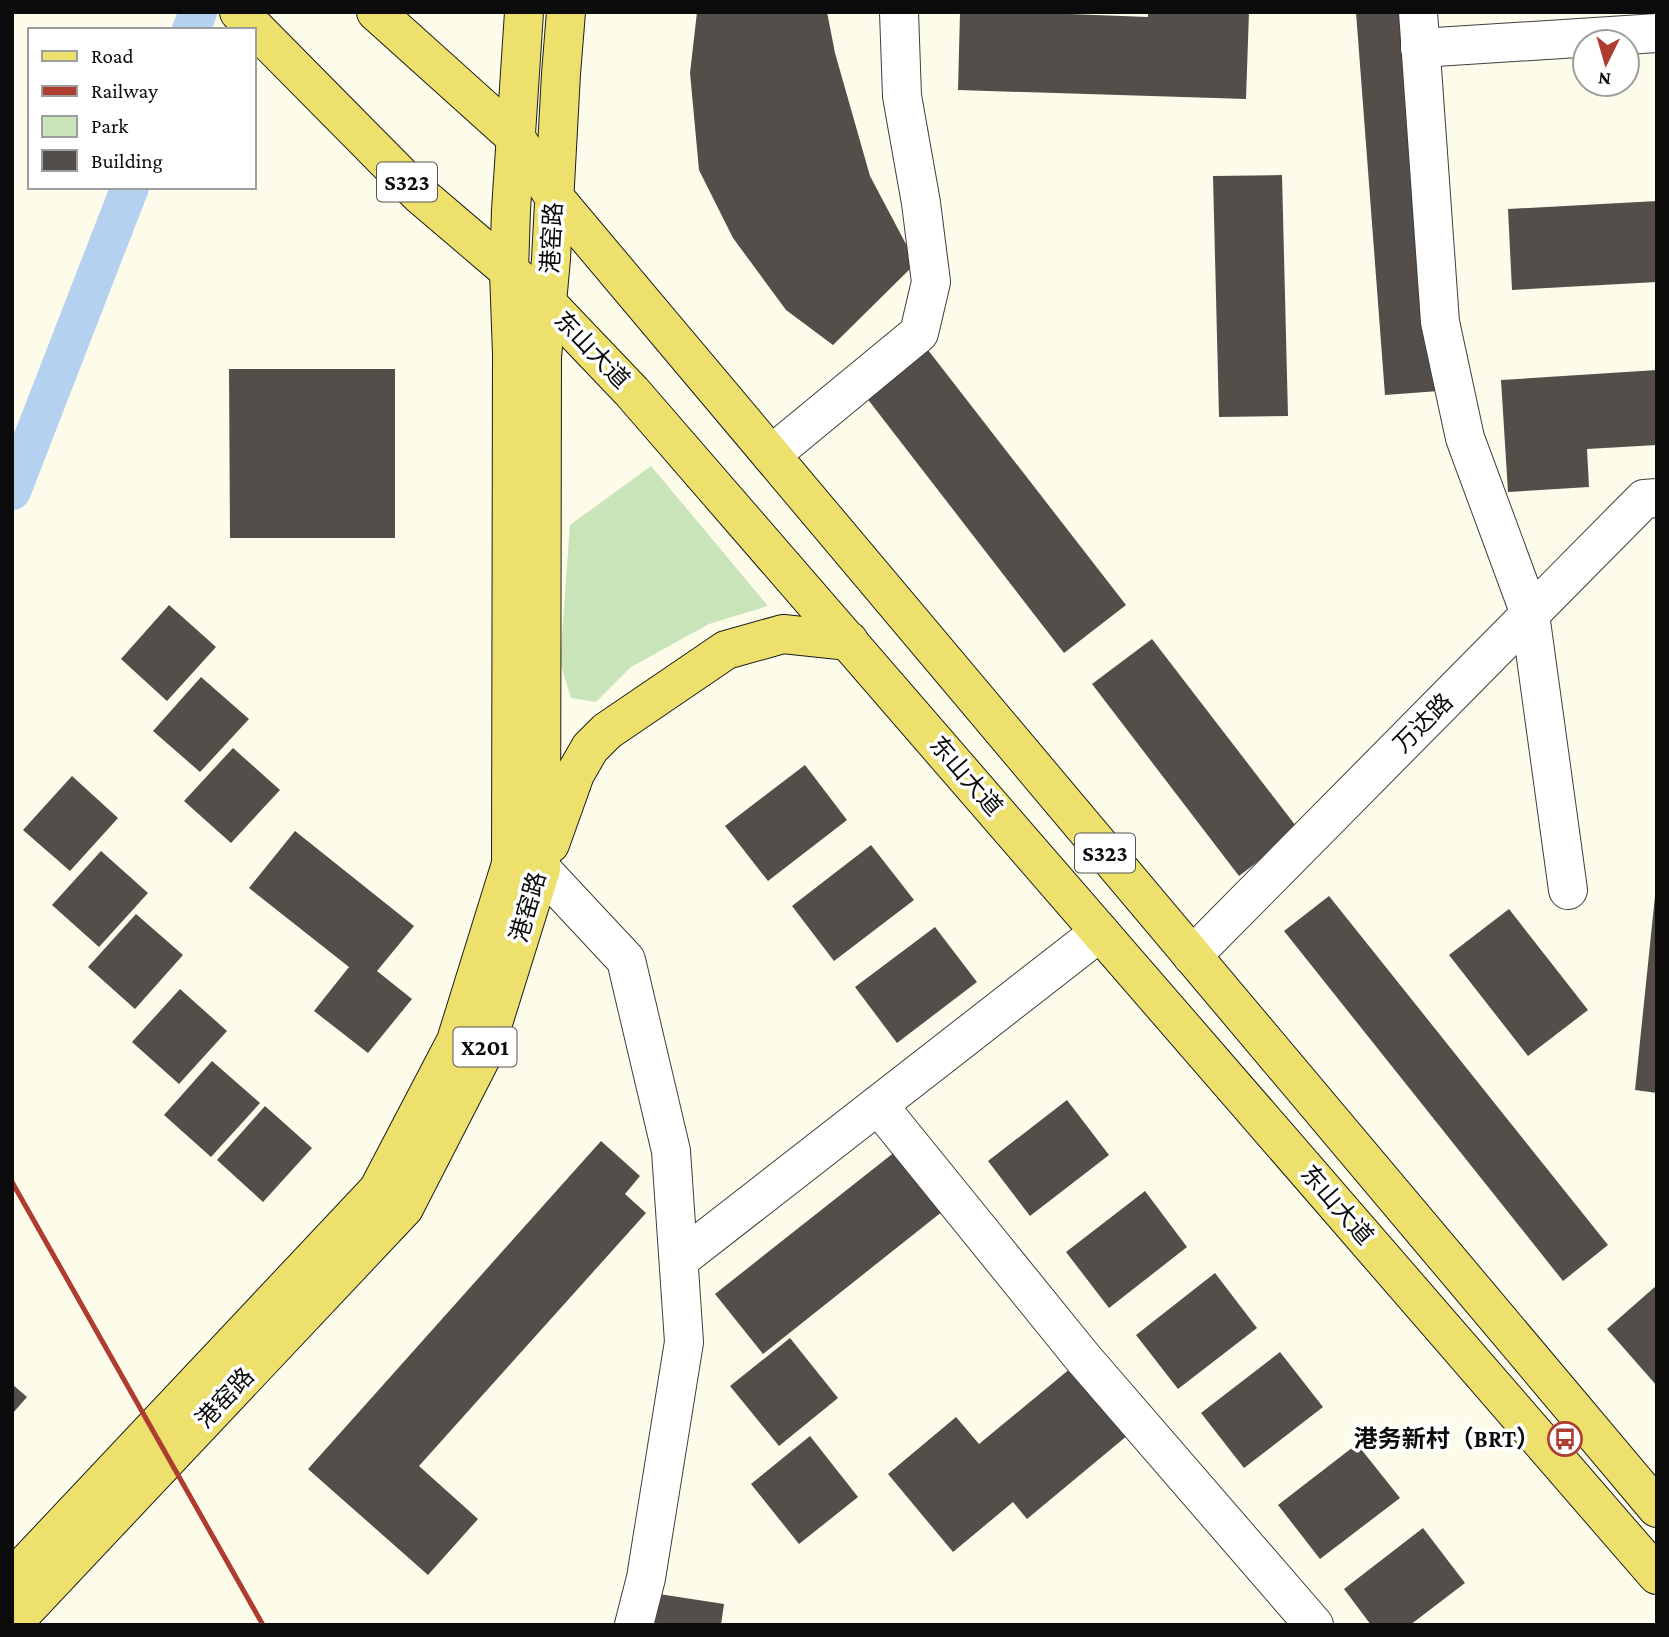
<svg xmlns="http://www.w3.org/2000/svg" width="1669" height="1637" viewBox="0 0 1669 1637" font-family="'Crimson Pro','Noto Sans SC',serif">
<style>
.green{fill:#c9e4b8}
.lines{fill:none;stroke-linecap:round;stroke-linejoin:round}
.canal{stroke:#b4d1f0;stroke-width:38}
.building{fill:#534e49}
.minor-casing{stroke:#3e3e3e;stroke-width:40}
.major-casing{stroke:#1c1c1c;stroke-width:40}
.minor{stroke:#fff;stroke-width:38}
.major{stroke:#ede06c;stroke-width:38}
.rail{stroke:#af3c30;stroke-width:5}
.labels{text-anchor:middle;stroke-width:7;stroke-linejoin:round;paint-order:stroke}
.shield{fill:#fff;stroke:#545454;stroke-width:2}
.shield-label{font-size:23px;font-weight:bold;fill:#0b0b0b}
.street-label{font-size:24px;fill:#0b0b0b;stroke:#fff}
.poi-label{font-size:24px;font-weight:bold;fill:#0b0b0b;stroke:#fff;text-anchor:end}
</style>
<rect width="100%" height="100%" fill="#fdfceb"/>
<!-- green -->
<path class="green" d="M651,466L768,606L709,624L631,667L596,702L571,698L560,662L570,525Z"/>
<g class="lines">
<!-- canal -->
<g class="canal">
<path d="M191,30L198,12"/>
<path d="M12,491L130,187"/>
</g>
</g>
<!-- building -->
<g class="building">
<path d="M697,12H827L835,53L870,176L916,263L833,345L786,310L733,238L699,170L690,73Z"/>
<path d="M960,12H1017L1148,17V12H1249L1246,99L958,90Z"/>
<path d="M1356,12H1411L1439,391L1385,395Z"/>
<path d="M1282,175L1288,416L1219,417L1213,176Z"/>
<path d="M1657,201V282L1512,290L1508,209Z"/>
<path d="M928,350L1126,605L1064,653L866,397Z"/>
<path d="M229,369H395V538H230Z"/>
<path d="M1657,370V445L1587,449L1589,487L1508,492L1501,380Z"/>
<path d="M169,605L216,647L167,701L121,659Z"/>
<path d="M1152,639L1299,830L1239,876L1092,684Z"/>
<path d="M201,677L249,719L200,772L153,731Z"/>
<path d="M233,748L280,790L231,843L184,801Z"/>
<path d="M805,765L847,820L768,881L725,826Z"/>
<path d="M72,776L118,818L70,871L23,830Z"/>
<path d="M295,831L414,926L377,971L412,999L368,1053L314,1011L349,967L249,888Z"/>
<path d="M871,845L914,900L834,961L792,906Z"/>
<path d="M101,851L148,893L99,947L52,905Z"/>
<path d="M1329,896L1608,1245L1563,1281L1284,931Z"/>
<path d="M1655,896L1657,897V1093L1635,1090Z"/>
<path d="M1509,909L1588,1010L1528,1056L1449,955Z"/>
<path d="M136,914L183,955L135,1009L88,967Z"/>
<path d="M935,927L977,982L897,1043L855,987Z"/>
<path d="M180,989L227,1031L179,1084L132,1042Z"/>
<path d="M212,1061L260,1103L211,1157L164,1115Z"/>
<path d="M1067,1100L1109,1155L1030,1216L988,1161Z"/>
<path d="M265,1106L312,1148L263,1202L217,1160Z"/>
<path d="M601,1141L640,1176L625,1194L646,1213L419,1466L478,1519L428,1575L308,1469Z"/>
<path d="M896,1151L943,1211L763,1354L715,1294Z"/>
<path d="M1145,1191L1187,1247L1109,1308L1066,1252Z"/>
<path d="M1215,1273L1257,1328L1178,1389L1136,1335Z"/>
<path d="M1657,1285V1386L1607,1329Z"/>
<path d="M790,1338L838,1398L779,1446L730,1386Z"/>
<path d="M1280,1352L1323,1407L1244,1468L1201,1413Z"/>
<path d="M1083,1358L1140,1425L1027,1519L1013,1502L953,1552L888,1474L956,1417L979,1444Z"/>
<path d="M12,1384L27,1397L12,1414Z"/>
<path d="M810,1436L858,1497L799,1544L751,1484Z"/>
<path d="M1357,1444L1400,1498L1320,1559L1278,1505Z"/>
<path d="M1423,1528L1465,1583L1410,1625H1371L1344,1589Z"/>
<path d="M659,1594L724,1604L721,1625H654Z"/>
</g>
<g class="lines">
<!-- minor casing -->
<g class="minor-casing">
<g id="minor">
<path d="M1418,12L1440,322L1465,438L1530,614L1568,890"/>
<path d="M1420,48L1657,33"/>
<path d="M771,455L919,333L931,282L921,203L902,96L899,12"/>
<path d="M541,869L626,960L671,1151L684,1342L646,1578L634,1625"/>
<path d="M1192,956L1644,499L1657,498"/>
<path d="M878,1105L1083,1358L1314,1625"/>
<path d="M679,1260L1100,932"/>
</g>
</g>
<!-- major casing -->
<g class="major-casing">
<g id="major">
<path d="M239,12L419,194L548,304L632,392L1657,1575"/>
<path d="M376,12L516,138L554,197L1657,1508"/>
<path d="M550,844L575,774L590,748L607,731L726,650L783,634L849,641"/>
<path d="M12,1579L378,1190L456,1041L511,864L512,354L509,272L511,210L524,12"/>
<path d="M12,1624L404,1208L484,1052L541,869L542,357L551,259L561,74L566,12"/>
</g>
</g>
<!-- minor -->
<use href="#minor" class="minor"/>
<!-- major -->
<use href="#major" class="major"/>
<!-- rail -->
<path class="rail" d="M12,1182L263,1625"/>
</g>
<!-- icons -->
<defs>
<g id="bus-ring" transform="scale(1.75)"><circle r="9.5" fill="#fff" stroke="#af3c30" stroke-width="1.5"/><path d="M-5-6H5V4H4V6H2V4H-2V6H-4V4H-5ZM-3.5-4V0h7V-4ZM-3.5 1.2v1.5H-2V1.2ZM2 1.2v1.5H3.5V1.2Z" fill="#af3c30"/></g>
</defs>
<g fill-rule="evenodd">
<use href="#bus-ring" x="1565" y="1439"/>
</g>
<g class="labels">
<!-- shield labels -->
<g class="shield">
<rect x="377" y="162.5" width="60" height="39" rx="5"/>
<rect x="1075" y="833.5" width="60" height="39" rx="5"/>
<rect x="453.5" y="1027.5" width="63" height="39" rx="5"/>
</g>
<g class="shield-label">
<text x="407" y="190">S323</text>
<text x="1105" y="861">S323</text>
<text x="485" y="1055">X201</text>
</g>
<!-- street labels -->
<g class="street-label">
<text transform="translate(552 238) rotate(-87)" y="8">港窑路</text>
<text transform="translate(592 350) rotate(46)" y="8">东山大道</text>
<text transform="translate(1423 723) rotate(-45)" y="8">万达路</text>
<text transform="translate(966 776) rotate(49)" y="8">东山大道</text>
<text transform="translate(528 907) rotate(-74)" y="8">港窑路</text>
<text transform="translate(1337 1205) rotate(49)" y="8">东山大道</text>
<text transform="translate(225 1398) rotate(-47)" y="8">港窑路</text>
</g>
<!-- poi labels -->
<g class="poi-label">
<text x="1540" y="1447">港务新村（BRT）</text>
</g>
</g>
<!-- border -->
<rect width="1669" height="1637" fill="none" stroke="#0b0b0b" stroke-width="28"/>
<!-- legend -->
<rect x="28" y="28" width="228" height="161" fill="#ffffff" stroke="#9d9d9d" stroke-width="2"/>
<rect x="42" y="51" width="35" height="10" fill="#ede06c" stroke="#9d9d9d" stroke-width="2"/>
<text x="91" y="63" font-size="21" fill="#0b0b0b">Road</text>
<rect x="42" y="86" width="35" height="10" fill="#af3c30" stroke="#9d9d9d" stroke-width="2"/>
<text x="91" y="98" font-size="21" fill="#0b0b0b">Railway</text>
<rect x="42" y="116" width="35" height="21" fill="#c9e4b8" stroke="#9d9d9d" stroke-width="2"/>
<text x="91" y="133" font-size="21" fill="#0b0b0b">Park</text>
<rect x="42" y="150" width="35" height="21" fill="#534e49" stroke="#9d9d9d" stroke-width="2"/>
<text x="91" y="168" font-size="21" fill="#0b0b0b">Building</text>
<!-- north arrow -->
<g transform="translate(1606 63) rotate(185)"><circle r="33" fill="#ffffff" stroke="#9d9d9d" stroke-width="2"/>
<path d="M0-5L12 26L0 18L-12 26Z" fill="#af3c30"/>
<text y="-10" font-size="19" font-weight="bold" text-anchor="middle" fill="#0b0b0b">N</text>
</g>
</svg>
